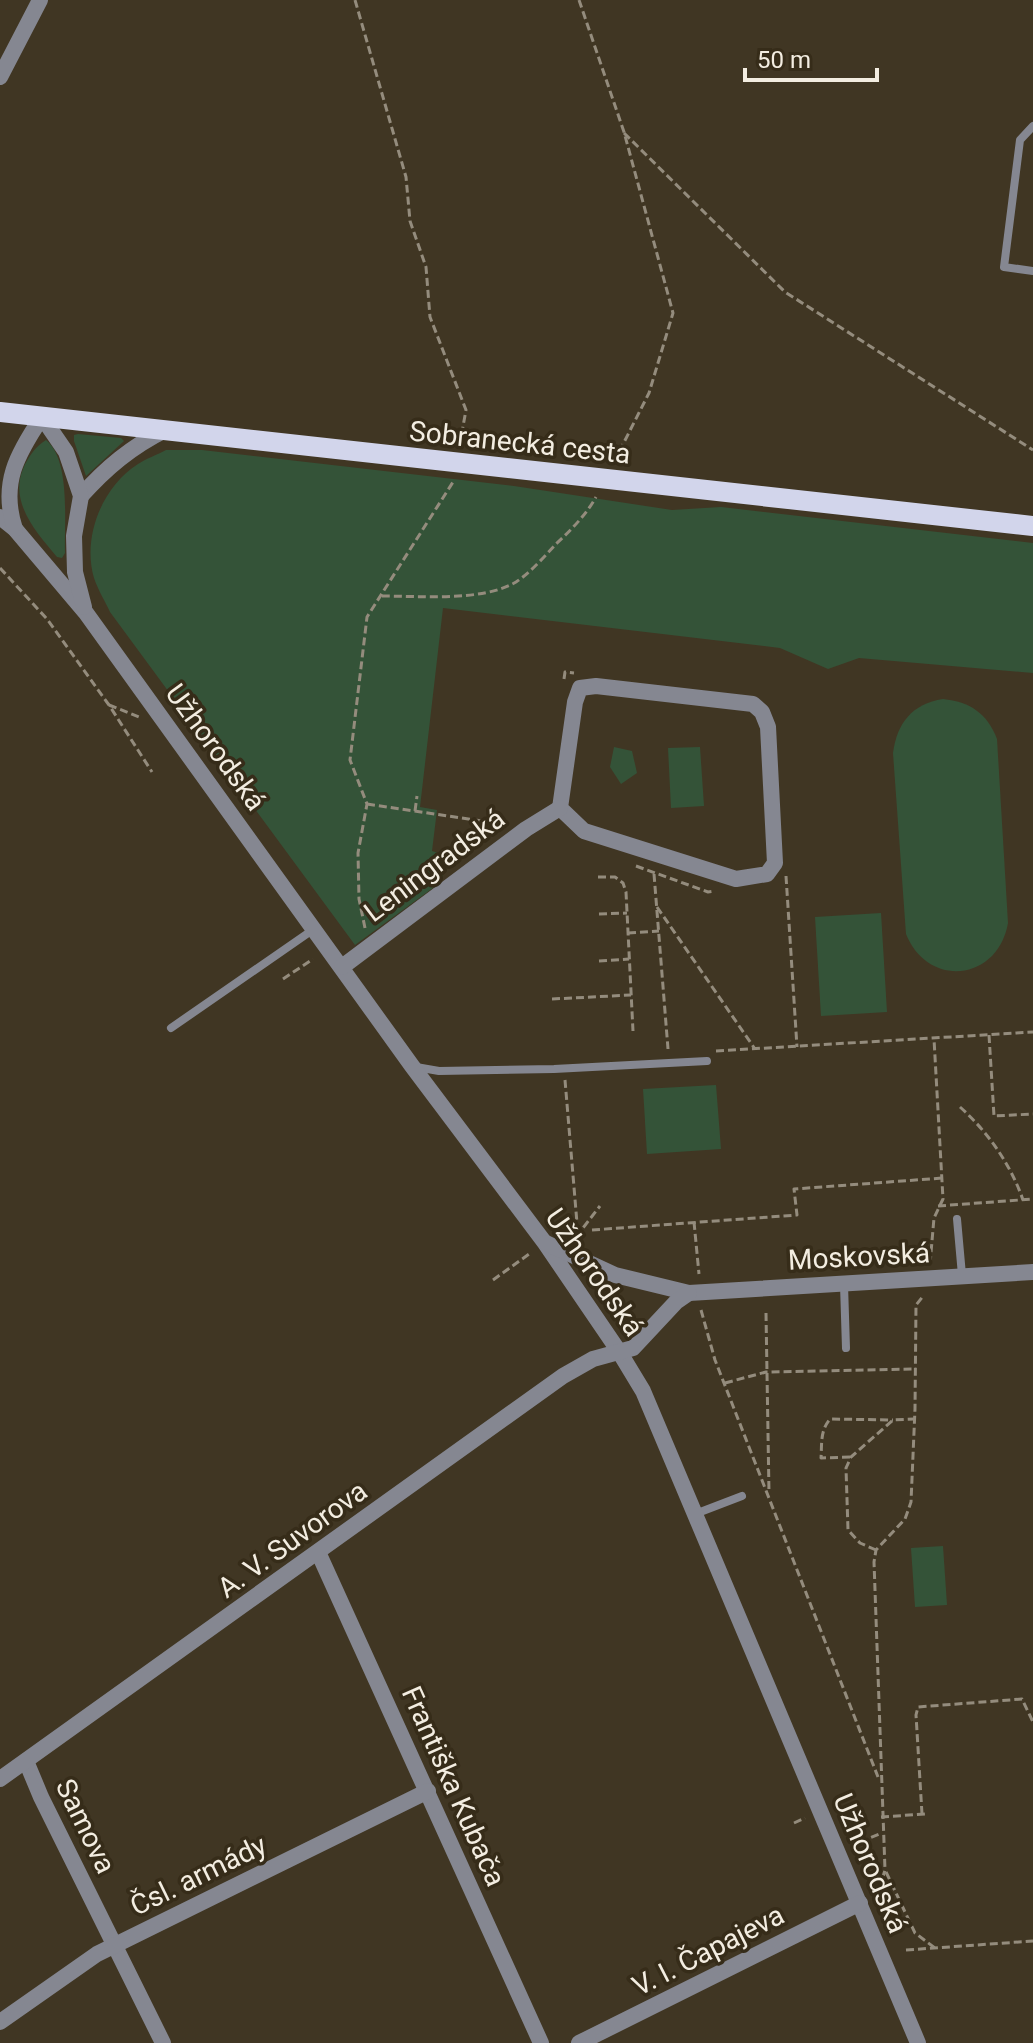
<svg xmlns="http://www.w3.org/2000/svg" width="1033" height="2043" viewBox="0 0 1033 2043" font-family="Roboto,sans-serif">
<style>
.green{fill:#345338}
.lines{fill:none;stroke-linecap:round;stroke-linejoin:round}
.path{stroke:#948c7d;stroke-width:3;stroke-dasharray:8 4;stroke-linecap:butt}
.lane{stroke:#858791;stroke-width:8}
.street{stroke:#858791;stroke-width:16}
.primary{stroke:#d2d5eb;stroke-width:20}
.labels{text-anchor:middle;stroke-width:7;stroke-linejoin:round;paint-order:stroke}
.street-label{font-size:28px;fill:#f3ede1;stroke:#362c19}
</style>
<rect width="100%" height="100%" fill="#403623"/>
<!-- green -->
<g class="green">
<path d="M78,434L121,438L124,441L86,476L74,441V435Z"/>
<path d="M46,440C71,460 64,523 65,553L62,558L57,557C37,533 9,503 23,469C28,457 35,447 46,440Z"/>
<path d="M166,450H202L514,486L672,510L721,507L1033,543V673L859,658L828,669L780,648L443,608L420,807L437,810L432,851L445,855L443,876L437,885L355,945L110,612C105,601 98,590 94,578C82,537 102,487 138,464C147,458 157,455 166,450Z"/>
<path d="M943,699C970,702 987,713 997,739L1008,923C998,981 928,989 906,934L893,753C897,723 912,704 943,699Z"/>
<path d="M614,747L632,751L637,773L621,784L610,767Z"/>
<path d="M700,747L704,806L671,808L668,748Z"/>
<path d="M881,913L887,1012L821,1016L815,917Z"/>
<path d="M716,1085L721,1149L647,1154L643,1089Z"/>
<path d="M943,1546L947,1605L915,1607L911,1548Z"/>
</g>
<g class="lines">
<!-- path -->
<g class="path">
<path d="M355,0L406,177L410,221L426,267L430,317L466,410L460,443"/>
<path d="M579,0L624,132L673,313L649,393L614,462"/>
<path d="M624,133L785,292L1033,450"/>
<path d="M0,568L47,619L109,705L152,772"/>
<path d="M382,596C421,596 482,602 516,582C531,572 544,557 556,544C571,530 586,515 596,497"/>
<path d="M564,679L565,672L574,673"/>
<path d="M109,705L139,717"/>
<path d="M367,804L502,824"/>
<path d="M415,811L417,796"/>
<path d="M636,866L708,892L715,891"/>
<path d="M654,874L668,1049"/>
<path d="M786,876L797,1047"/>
<path d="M598,877H615L623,883L626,892L633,1031"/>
<path d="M657,907L755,1049"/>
<path d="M599,914L627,913"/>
<path d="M365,928L359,899L358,853L367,804L350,760L367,617L453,482"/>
<path d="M628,933L659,931"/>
<path d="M599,961L629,959"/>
<path d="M283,979L313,959"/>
<path d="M552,999L631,995"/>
<path d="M989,1035L994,1116L1033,1114"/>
<path d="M716,1051L1033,1032"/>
<path d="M565,1080L577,1223"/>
<path d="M960,1107C988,1132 1011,1165 1023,1200"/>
<path d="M938,1206L1033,1199"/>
<path d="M694,1222L699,1274"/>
<path d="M592,1230L797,1215L794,1189L943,1178"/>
<path d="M576,1237L600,1206"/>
<path d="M930,1264L934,1218L943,1199L934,1039"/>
<path d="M493,1280L532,1252"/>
<path d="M701,1310L715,1360L878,1777"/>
<path d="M766,1313L769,1493"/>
<path d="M725,1383L766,1372L916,1369"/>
<path d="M850,1457L821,1458C822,1443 820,1431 830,1419L893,1420"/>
<path d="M876,1550L860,1543L848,1530L846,1468L851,1457L893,1420L914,1419"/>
<path d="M838,1803L843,1801"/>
<path d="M922,1814L916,1715L918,1707L1022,1699L1033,1722"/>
<path d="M881,1817L925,1814"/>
<path d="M794,1823L805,1818"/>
<path d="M860,1842L882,1833"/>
<path d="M886,1872L915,1933L935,1948"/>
<path d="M879,1890L885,1870L874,1562L876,1550L905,1519L911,1502L915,1409L916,1305L924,1295"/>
<path d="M906,1950L1033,1941"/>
</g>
<!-- lane -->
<g class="lane">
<path d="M1033,126L1020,140L1004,267L1033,271"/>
<path d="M171,1028L314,929"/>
<path d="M416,1067L439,1071L554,1069L707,1061"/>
<path d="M957,1219L962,1275"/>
<path d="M844,1284L846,1348"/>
<path d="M695,1514L742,1496"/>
</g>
<!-- street -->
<g class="street">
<path d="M0,77L40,0"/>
<path d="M81,496C106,468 131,447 165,430"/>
<path d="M0,517L15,529L86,613L412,1066L545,1243L620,1353L643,1391L918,2043"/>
<path d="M15,529C0,484 17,454 42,417L66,452L81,496L74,536L75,572L84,607"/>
<path d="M596,686L753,704L762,712L768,727L775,863L767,874L736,879L584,831L560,808L575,702L580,688Z"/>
<path d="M342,967L526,829L560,808"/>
<path d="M546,1243L615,1275L689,1293L1033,1272"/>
<path d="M318,1552L541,2043"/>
<path d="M26,1761L41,1797L163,2043"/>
<path d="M0,1779L563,1376L593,1359L633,1348L676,1302L689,1293"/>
<path d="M0,2022L97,1954L428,1791"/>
<path d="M579,2043L860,1903"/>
</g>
<!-- primary -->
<path class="primary" d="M0,412L1033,526"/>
</g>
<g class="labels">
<!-- street labels -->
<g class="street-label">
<text transform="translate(520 442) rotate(6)" y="10">Sobranecká cesta</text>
<text transform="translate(216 747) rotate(54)" y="10">Užhorodská</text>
<text transform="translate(434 865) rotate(-37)" y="10">Leningradská</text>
<text transform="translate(859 1256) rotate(-3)" y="10">Moskovská</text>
<text transform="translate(595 1272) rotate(55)" y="10">Užhorodská</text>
<text transform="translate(292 1539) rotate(-36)" y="10">A. V. Suvorova</text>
<text transform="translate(454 1786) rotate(66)" y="10">Františka Kubača</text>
<text transform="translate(86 1826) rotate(64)" y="10">Samova</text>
<text transform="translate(871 1863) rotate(67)" y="10">Užhorodská</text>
<text transform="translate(198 1875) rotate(-26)" y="10">Čsl. armády</text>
<text transform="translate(708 1950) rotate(-27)" y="10">V. I. Čapajeva</text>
</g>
</g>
<!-- scale -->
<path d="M745 68v12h132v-12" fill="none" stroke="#f3ede1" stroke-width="4"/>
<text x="757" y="68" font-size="24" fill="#f3ede1" stroke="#362c19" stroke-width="6" paint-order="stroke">50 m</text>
</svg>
